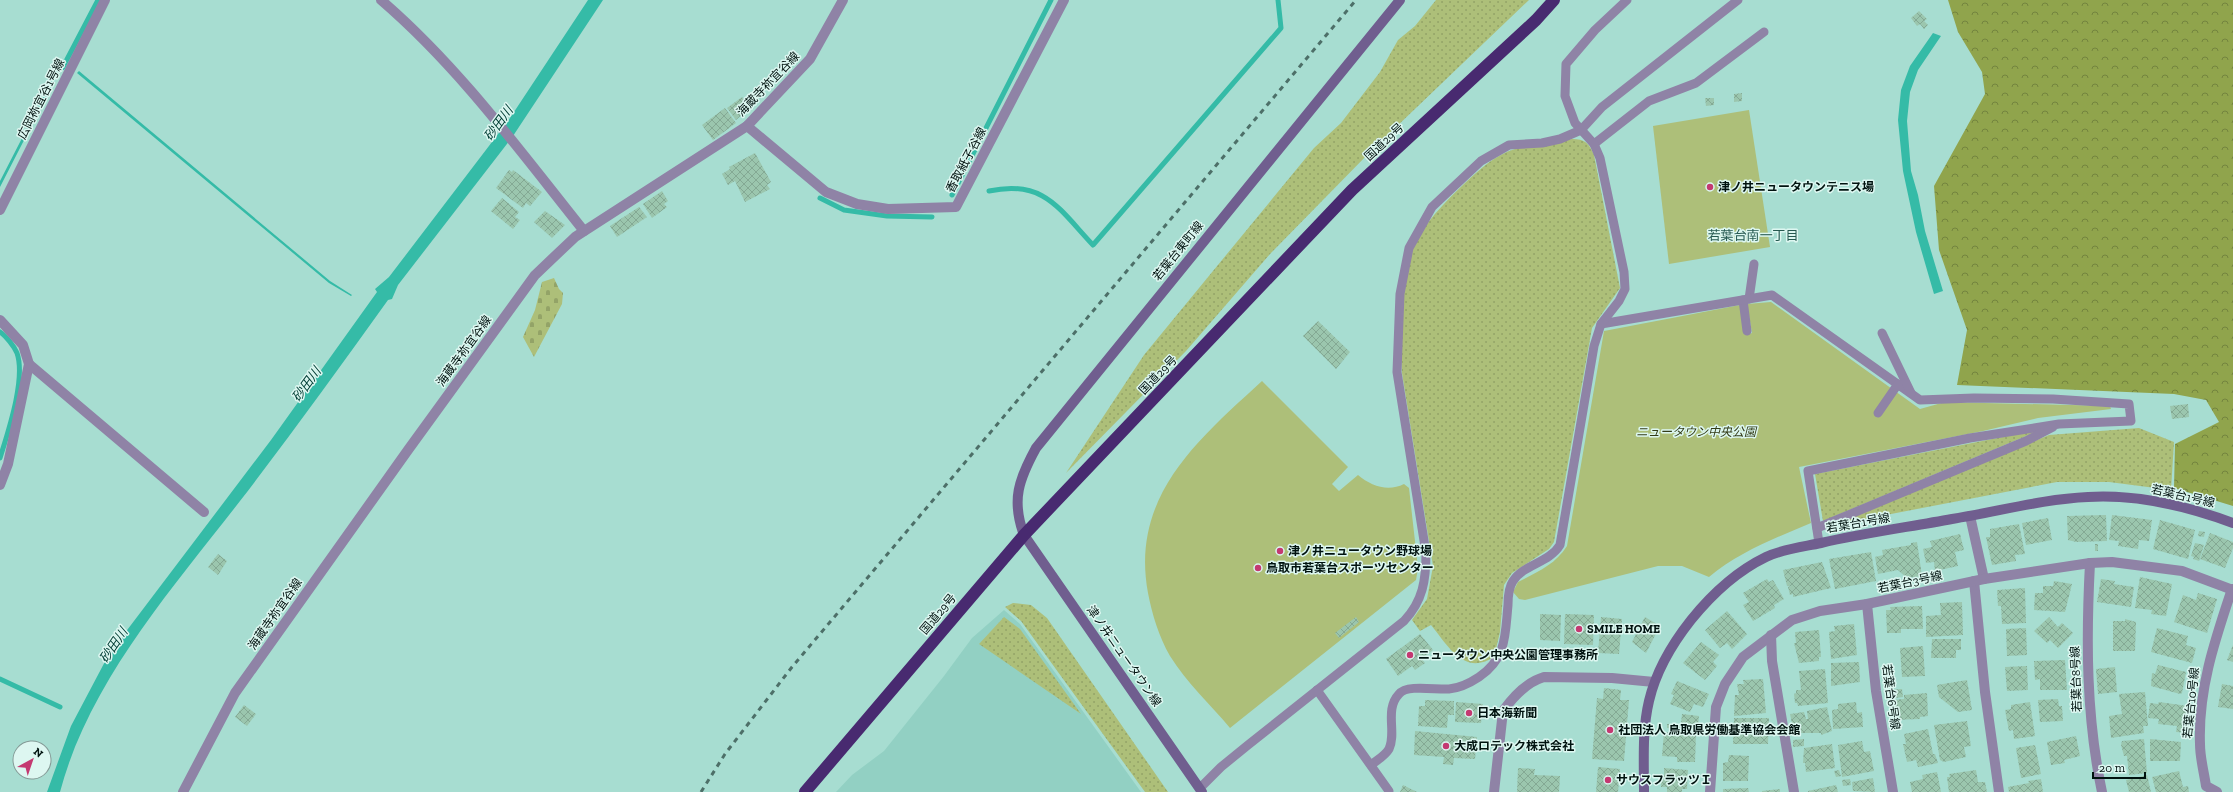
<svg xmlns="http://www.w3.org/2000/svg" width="2233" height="792" viewBox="0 0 2233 792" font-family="'Zilla Slab','Noto Sans JP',serif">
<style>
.built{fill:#92d0c3}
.grass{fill:url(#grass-dots)}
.forest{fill:url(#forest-crowns)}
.cemetery{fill:url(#cemetery-stones)}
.park{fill:#adbf79}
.water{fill:#35bba7}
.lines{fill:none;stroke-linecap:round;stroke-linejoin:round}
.stream{stroke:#35bba7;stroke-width:5}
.building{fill:url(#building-cross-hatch)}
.lane{stroke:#8f83a6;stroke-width:9}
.street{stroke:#8f83a6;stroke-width:10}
.secondary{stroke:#705e8f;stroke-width:10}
.highway{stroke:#482a70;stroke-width:12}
.rail{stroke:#4d6f68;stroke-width:3;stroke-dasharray:5 5;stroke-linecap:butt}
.poi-dot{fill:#c43971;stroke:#ddf7f1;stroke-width:1.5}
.labels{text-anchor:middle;stroke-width:3;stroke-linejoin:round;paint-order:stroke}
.street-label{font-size:12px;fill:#00120f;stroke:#ddf7f1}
.poi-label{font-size:12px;font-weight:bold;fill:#00120f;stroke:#ddf7f1;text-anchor:start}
.park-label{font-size:12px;font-style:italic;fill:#323b16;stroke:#ddf7f1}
.water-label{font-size:13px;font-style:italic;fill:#003d34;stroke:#ddf7f1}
.neighbourhood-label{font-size:13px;fill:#255950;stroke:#ddf7f1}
</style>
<defs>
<pattern id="grass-dots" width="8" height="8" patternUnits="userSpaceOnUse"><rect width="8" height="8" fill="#adbf79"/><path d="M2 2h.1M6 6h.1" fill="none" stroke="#93a367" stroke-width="1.8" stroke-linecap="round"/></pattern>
<pattern id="forest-crowns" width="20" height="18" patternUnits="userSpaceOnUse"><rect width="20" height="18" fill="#90a44c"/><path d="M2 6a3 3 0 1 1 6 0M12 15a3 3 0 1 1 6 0" fill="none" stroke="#73843e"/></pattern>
<pattern id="cemetery-stones" width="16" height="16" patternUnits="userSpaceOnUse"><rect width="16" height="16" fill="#adbf79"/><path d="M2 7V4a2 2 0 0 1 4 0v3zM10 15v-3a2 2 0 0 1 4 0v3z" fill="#93a367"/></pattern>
<pattern id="building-cross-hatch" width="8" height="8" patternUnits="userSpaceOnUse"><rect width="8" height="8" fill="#9bc6ae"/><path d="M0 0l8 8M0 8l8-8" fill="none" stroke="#84a994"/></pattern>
</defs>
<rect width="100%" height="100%" fill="#a7ddd1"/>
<!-- built -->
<path class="built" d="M1004,610L1020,624L1141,792H836L852,775L884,751L944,676L972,638Z"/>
<!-- grass -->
<g class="grass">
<path d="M1436,0H1529L1371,151L1270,254L1186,351L1066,473L1144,355L1314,148L1341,123L1380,72L1398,40L1415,26Z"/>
<path d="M1572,139C1585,139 1589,143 1594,155L1620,288L1592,328L1554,542L1549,549L1512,573L1504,585L1500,632L1494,657C1464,676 1449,647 1431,625L1420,631L1412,620L1427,599L1433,566L1402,373C1400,342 1400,278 1412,249C1423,224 1445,202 1465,183C1480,169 1495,155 1515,149C1533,144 1553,142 1572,139Z"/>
<path d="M2139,428L2174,442L2171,490L2109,482H2057L1834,525L2049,435Z"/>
<path d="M2043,429L1823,521L1815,474Z"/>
<path d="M1013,603L1031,605L1047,618L1168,792H1145L1021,621L1005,607Z"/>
<path d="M1004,617L1020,629L1081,714L979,644Z"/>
</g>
<!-- forest -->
<path class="forest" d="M1948,0H2233V506L2174,488L2175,444L2219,422L2206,400L2174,394L1957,385L1967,330L1939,250L1934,186L1985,94L1982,72L1958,32Z"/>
<!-- cemetery -->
<path class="cemetery" d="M554,278L559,289L563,293L562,304L534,357L523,337L535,310L542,282Z"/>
<!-- park -->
<g class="park">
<path d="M1749,110L1770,247L1669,264L1653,126Z"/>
<path d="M1771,302L1920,409L1945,402L2110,406L2111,409L2038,418L1983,431L1799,467L1811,523C1775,538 1739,552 1709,577L1682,566H1658L1525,600L1519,599L1513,592L1518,582C1537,572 1555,565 1567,546L1604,331L1740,305L1745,335L1752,333L1747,304Z"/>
<path d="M1262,381L1348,467L1332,484L1339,491L1358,475C1371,486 1388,492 1404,484L1409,488L1418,568L1416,580L1230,728C1211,705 1186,682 1170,656C1159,637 1152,614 1148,593C1130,496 1198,440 1262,381Z"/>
</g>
<!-- water -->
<g class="water">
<path d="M588,0H603L513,136L398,285L392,299L388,300C339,368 291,435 240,501C172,589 89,682 60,792H47L71,726L109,654L271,440L377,292L375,289L389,277L508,121Z"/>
<path d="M1933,33L1941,36L1918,70L1910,92L1907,121L1911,171L1918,195L1925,231L1943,291L1934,294L1916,232L1903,171L1898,120L1901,90L1910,66Z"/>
<path d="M65,66V69L59,72L0,187V181L57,70Z"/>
<path d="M79,71L330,281L352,295L351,296L329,283L77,73Z"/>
</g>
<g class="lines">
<!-- stream -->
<g class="stream">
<path d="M59,70L63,67L98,0"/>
<path d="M989,191C1044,179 1059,209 1093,245L1281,28L1278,0"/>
<path d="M952,195L1051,0"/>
<path d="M820,198L844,210L887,216L932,217"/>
<path d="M0,332C6,336 14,346 17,353C26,379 8,432 0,458"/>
<path d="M0,679L60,707"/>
</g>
</g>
<!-- building -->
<g class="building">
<path d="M1919,11L1927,19L1924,21L1928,25L1924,29L1920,24L1917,26L1911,18Z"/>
<path d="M1742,93V101L1734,102V94Z"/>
<path d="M742,97L750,108L736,120L727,108Z"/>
<path d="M1705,98H1714V105L1706,106Z"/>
<path d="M725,108L736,123L713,140L702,125Z"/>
<path d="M755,153L771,182L767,185L770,189L745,202L735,181L728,185L722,174L730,169L729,167Z"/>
<path d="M509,170L512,172L513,170L542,192L530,206L526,203L523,208L496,188Z"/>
<path d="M662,191L668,201L664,204L667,207L652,218L643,204Z"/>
<path d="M502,198L519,212L515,217L520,220L513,229L491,211Z"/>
<path d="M639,207L647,217L617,237L610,226Z"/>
<path d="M545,211L565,225L552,238L534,222Z"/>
<path d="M1318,321L1350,352L1336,369L1303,336Z"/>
<path d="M2188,404L2189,417L2172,419L2170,406Z"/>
<path d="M2106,515L2107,541L2076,542L2068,540L2067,516Z"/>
<path d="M2112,515L2152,520L2149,541L2139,540L2138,549L2118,546L2119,541L2109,540Z"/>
<path d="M2048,518L2052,540L2026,545L2022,523Z"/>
<path d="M2160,520L2195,530L2188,559L2153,549Z"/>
<path d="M2019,524L2025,554L2015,555L2016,561L1992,565L1986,537H1990V529Z"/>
<path d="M2199,531L2205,532L2204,537L2198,536Z"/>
<path d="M2210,533L2233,542V548L2225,568L2200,559Z"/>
<path d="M1960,534L1964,550L1955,552L1958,566L1935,571L1934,562L1926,563L1923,549L1932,547L1930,541Z"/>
<path d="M1917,542L1922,576L1907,578L1898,570L1878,574L1875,557L1883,555L1882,550L1911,545V543Z"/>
<path d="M2195,543L2204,545L2199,561L2193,559L2194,557L2191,556Z"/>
<rect x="2095" y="544" width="3" height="7"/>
<path d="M1871,552L1876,581L1835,589L1829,559Z"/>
<path d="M218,554L227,561L218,575L208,567Z"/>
<path d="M1822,562L1831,588L1793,597V594L1790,595L1788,587H1791L1787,586L1783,570Z"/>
<path d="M2140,577L2172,584L2166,616L2151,614L2152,610L2135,608Z"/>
<path d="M1767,579L1769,582L1773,580L1784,599L1774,605L1775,608L1753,621L1743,605L1749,602L1743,593Z"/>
<path d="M2101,579L2115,581L2114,584L2134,587L2131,607L2097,602Z"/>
<path d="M2054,581L2072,584L2065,612L2034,610L2035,593H2043V586H2053Z"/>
<path d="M2025,588L2026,623L2002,624L2001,606H1998L1997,590Z"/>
<path d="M2198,593L2217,599L2207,633L2174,622L2183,595L2196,600Z"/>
<path d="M1962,602L1963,635L1926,637V616L1941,615L1940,603Z"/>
<path d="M1922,606L1923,629H1901V633H1887L1886,610H1891L1890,607Z"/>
<path d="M1727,611L1747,634L1732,649L1727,643L1720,648L1705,630Z"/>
<path d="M1540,614L1561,615L1560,641L1540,640Z"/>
<path d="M1565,614L1594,615L1593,645L1564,644Z"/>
<path d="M1356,617L1359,622L1339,638L1335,633Z"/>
<path d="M1601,617L1622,619L1619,654L1598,653Z"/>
<path d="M1645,617L1660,626L1646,653L1632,642Z"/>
<path d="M2049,617L2058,627L2062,623L2073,633L2058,648L2050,640L2047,643L2034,631Z"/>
<path d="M2125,619L2136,622L2135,651H2113V621H2125Z"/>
<path d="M1854,624L1857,655L1831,659L1829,632L1835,631L1834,626Z"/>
<path d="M2026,628L2027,655L2007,656L2006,629Z"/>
<path d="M2157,628L2188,636L2186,645L2196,648L2192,663L2151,652Z"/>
<path d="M1819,630L1821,657H1819V661L1799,663L1794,643H1796L1795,632Z"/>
<path d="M1420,634L1433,650L1422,659L1425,663L1415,670L1412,666L1398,676L1386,659Z"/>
<path d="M1932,639H1961V650H1956V658H1931Z"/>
<path d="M1701,642L1719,655L1713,662L1717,666L1705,680L1683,663Z"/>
<path d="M2233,645V662L2227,660Z"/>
<path d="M1923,646L1925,676L1902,677L1900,648Z"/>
<path d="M2065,660L2067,690H2040V679L2035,680L2034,661Z"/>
<path d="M1859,662L1860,682L1831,686V663Z"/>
<path d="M2158,665L2186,672L2182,693L2180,694L2151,686L2152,673L2155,674Z"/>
<path d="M2027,666L2028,690L2007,691L2005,667Z"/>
<path d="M2115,667L2117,692L2098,694L2096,669Z"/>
<path d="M1825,669L1828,703L1798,706L1797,703H1795L1794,694L1796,693V690H1801L1799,671Z"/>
<path d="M1763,679L1766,713L1734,716L1735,695H1739L1737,684H1744L1743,680Z"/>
<path d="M1967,680L1972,710L1958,712L1939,697L1937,685Z"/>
<path d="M1677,681L1709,694L1703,707L1694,704L1690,712L1670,704L1674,695L1671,694Z"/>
<path d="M2222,684L2233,686V709L2218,707Z"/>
<path d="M1604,688L1621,690L1620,700H1629L1624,761L1592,759L1597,698L1603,699Z"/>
<path d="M1902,689L1903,697L1889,699L1888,690Z"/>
<path d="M2145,692L2148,726H2143L2144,733L2111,738L2109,716L2122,714L2119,694Z"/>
<path d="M1927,693L1928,716L1920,717V719L1894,720L1892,700L1904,699V695Z"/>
<path d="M2058,699L2059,706H2062L2063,721L2040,722L2038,700Z"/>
<path d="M1425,700L1454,701V715H1448L1447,728L1418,726L1419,706H1425Z"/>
<path d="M1456,702L1483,704L1481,723L1455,722Z"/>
<path d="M1856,702L1857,713L1862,712L1863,727L1833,729L1832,710L1838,709V704Z"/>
<path d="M2030,702L2035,736L2014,739L2013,730L2009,731L2005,710L2011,709V705Z"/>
<path d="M2159,702L2188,706L2187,720H2192L2190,733L2176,732L2177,726L2158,724L2159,719L2148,718L2150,703L2158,704Z"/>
<path d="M244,705L256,714L247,726L235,717Z"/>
<path d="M1827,707L1832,731L1821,735V733H1794L1790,714L1804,712L1806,719H1808L1807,711Z"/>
<path d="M1682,714L1699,716L1698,726L1681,723Z"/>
<path d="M1734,718H1769L1768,744H1733Z"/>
<path d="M1967,721L1971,746L1964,747L1966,757L1944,762L1940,760L1934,725Z"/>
<path d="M1667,724L1698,726V731L1667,728Z"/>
<path d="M1928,729L1933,754H1935L1938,763L1918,767L1916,760L1907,762L1903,744H1906L1904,734Z"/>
<path d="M1415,731L1477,737L1475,759L1454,758L1453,765L1443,764L1444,757L1414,755Z"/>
<path d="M1664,732L1696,735L1695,762H1677V757L1662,756Z"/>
<path d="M2076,736L2080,756L2064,760L2065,763L2051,765L2047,742Z"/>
<path d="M1804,739V746L1793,747V740Z"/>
<path d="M2144,739L2147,773L2129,775L2127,756H2124L2121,745L2122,741Z"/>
<path d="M2150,739L2181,742L2180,761H2150Z"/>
<path d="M1862,741L1864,752L1870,751L1874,771L1842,777L1838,745Z"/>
<path d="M1832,744L1835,768L1806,772L1805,763H1803L1804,748Z"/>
<path d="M2035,745L2041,774L2021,778L2016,748Z"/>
<path d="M1729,755L1749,756L1748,781H1723V763L1728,762Z"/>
<path d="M1598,767L1620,769L1618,792H1596Z"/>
<path d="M1518,768L1535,769L1534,775L1560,776L1559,792H1517Z"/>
<path d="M1664,768L1688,770L1687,789H1682V792H1667V787H1661V778L1664,779Z"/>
<path d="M1839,770L1841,776L1836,777L1834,771Z"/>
<path d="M1976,770L1978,782H1985L1987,792H1949L1947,777H1950L1949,774Z"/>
<path d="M2179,771L2183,787L2188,786L2189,792H2156L2152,777Z"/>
<path d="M1937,772L1941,792H1912L1910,782L1923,779L1922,775Z"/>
<path d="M2147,775L2151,792H2129L2126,780Z"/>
<path d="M1873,778L1875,792L1853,791L1852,782Z"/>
<path d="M1850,779L1851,785L1843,786L1842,780Z"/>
<path d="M2041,779L2043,792H2009L2008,787L2029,783L2028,781Z"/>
<path d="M1403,785L1417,792H1400Z"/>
<path d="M1836,785L1838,792H1808V791Z"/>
<path d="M1748,788L1749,792H1723V789Z"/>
<path d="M1780,789V792H1762V791Z"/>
</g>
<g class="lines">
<!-- lane -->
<g class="lane">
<path d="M1594,144L1649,101L1696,83L1764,32"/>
<path d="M1749,299L1754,264"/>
<path d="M1743,300L1747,331"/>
<path d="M1601,324L1772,295L1920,400L1974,398L2053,399L2129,404L2131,421L2059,424L1970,438L1808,471L1819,543"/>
<path d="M1882,333L1911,393"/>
<path d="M1878,413L1898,384"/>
<path d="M1817,528L2026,441L2053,427"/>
<path d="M1317,690L1389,791"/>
<path d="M1371,765C1377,760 1385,756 1389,749C1397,732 1384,710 1399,694C1407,684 1436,690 1449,689C1460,688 1470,683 1479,677C1507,658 1505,635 1508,605C1508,597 1509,587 1513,581C1524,564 1549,563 1560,545L1594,346L1601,324L1619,301L1625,289L1624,272L1600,158L1594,144L1575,123L1565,96L1566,64L1595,30L1627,0"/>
<path d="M1200,788L1221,767L1248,745L1404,621C1423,601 1426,580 1426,553L1397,372L1400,294L1409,248L1432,207L1481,161L1509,145L1542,143L1560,139L1581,130L1602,107L1738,0"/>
</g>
<!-- street -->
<g class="street">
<path d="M381,0C459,67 520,151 584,231"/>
<path d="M747,126L826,192L857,204L888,209L956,207L1064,0"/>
<path d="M0,210L105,0"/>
<path d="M0,320L23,345L29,364L8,464L0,485"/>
<path d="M29,364L204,512"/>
<path d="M1970,516L1984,579"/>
<path d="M2090,563C2086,640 2086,716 2102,792"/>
<path d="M1974,581L1985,692L1999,792"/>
<path d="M1867,604L1876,691L1893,792"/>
<path d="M1771,635L1772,661L1794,792"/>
<path d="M183,792L235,693L408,450L535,275L575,237L747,126L810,59L843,0"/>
<path d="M1494,792L1503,711C1513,697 1527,682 1544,677L1612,678L1654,682"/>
<path d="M1710,792L1716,707L1725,684L1743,657L1792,620L1820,611L1867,604L1984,579L2090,563L2112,562L2182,571L2233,590"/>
<path d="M2217,792L2206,786C2204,772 2200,758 2200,744C2198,689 2215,640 2232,589"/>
</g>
<!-- secondary -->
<g class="secondary">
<path d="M1202,792L1024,535C1011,500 1019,479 1036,448L1400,0"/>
<path d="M1644,792C1644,762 1642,730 1649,701C1656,671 1672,644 1691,620C1712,594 1735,572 1766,557C1783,549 1802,547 1821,543C1864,533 1909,527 1952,519C1997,512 2042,499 2088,497C2137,494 2187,506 2233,523"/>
</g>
<!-- highway -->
<path class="highway" d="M805,792L1024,535L1352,190L1536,20L1554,0"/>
<!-- rail -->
<path class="rail" d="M701,792L725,754L792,667L1356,0"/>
</g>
<!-- markers -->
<g class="poi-dot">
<circle cx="1710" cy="187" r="4"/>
<circle cx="1280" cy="551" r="4"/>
<circle cx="1258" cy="568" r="4"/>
<circle cx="1579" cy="629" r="4"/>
<circle cx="1410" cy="655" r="4"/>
<circle cx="1469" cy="713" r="4"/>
<circle cx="1610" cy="730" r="4"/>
<circle cx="1446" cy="746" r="4"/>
<circle cx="1608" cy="780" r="4"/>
</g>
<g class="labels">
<!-- street labels -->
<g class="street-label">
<text transform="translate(768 84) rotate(-46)" y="4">海蔵寺祢宜谷線</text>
<text transform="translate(41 99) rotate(-63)" y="4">広岡祢宜谷1号線</text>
<text transform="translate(1384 142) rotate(-43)" y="4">国道29号</text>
<text transform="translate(966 160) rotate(-62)" y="4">香取紙子谷線</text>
<text transform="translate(1178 251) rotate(-51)" y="4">若葉台東町線</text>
<text transform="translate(464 351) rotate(-54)" y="4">海蔵寺祢宜谷線</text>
<text transform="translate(1158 375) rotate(-46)" y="4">国道29号</text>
<text transform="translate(2183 496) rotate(13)" y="4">若葉台1号線</text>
<text transform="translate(1858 523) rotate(-10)" y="4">若葉台1号線</text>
<text transform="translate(1910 582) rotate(-12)" y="4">若葉台3号線</text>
<text transform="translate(275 614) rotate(-55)" y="4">海蔵寺祢宜谷線</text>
<text transform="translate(938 614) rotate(-50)" y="4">国道29号</text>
<text transform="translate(1124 656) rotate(55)" y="4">津ノ井ニュータウン線</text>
<text transform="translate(2076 679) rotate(-92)" y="4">若葉台8号線</text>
<text transform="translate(1891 697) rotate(82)" y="4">若葉台6号線</text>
<text transform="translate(2191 703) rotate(-84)" y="4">若葉台10号線</text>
</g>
<!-- poi labels -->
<g class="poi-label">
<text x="1718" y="191">津ノ井ニュータウンテニス場</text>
<text x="1288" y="555">津ノ井ニュータウン野球場</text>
<text x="1266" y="572">鳥取市若葉台スポーツセンター</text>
<text x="1587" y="633">SMILE HOME</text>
<text x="1418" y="659">ニュータウン中央公園管理事務所</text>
<text x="1477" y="717">日本海新聞</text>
<text x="1618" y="734">社団法人 鳥取県労働基準協会会館</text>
<text x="1454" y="750">大成ロテック株式会社</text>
<text x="1616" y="784">サウスフラッツＩ</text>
</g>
<!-- park labels -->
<g class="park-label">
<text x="1696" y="436">ニュータウン中央公園</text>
</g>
<!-- water labels -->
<g class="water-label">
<text transform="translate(498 123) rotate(-54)" y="5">砂田川</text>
<text transform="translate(306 384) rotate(-54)" y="5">砂田川</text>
<text transform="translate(113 645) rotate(-56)" y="5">砂田川</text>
</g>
<!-- neighbourhood labels -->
<g class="neighbourhood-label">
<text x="1753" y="240">若葉台南一丁目</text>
</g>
</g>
<!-- north arrow -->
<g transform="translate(32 760) rotate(40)"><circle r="19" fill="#ddf7f1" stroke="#859b97"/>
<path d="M0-3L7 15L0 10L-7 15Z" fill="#c43971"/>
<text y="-6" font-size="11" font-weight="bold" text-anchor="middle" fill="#00120f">N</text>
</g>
<!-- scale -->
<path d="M2093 772v6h52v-6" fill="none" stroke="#00120f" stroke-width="2"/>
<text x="2099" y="772" font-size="12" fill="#00120f" stroke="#ddf7f1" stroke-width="3" paint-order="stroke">20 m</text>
</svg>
